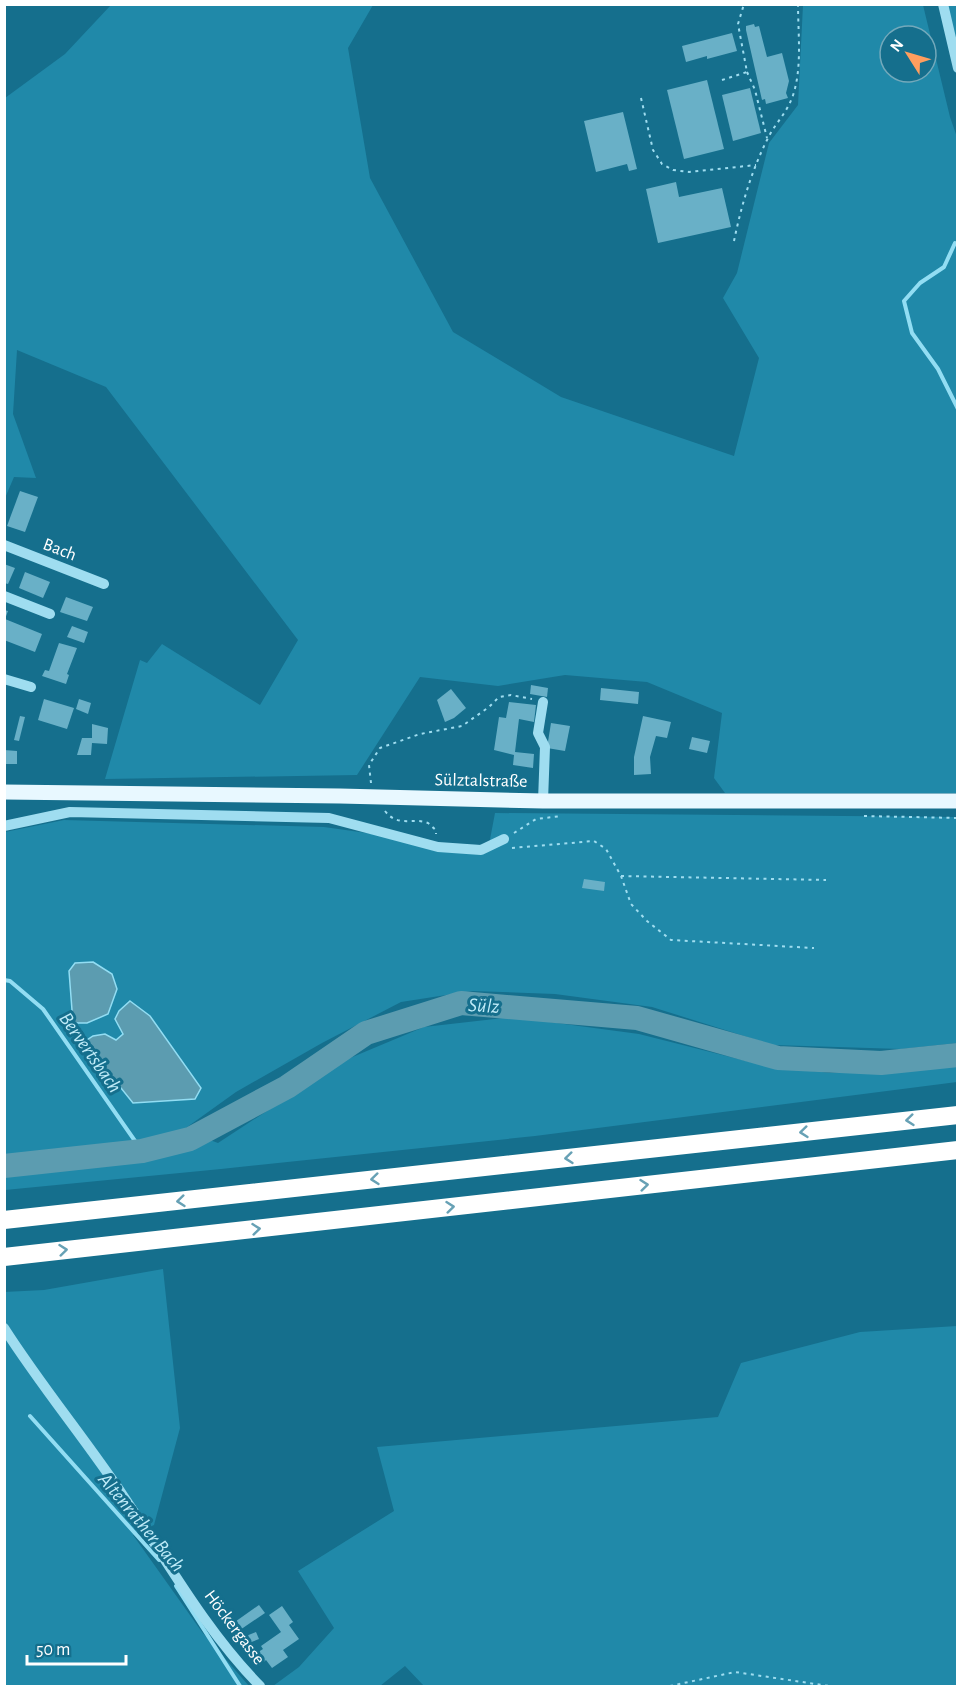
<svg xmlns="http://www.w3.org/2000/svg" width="962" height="1691" viewBox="0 0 962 1691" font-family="'Alegreya Sans',sans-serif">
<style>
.green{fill:#2089a9;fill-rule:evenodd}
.water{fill:#5c9cb0;stroke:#92ddf3;stroke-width:1.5}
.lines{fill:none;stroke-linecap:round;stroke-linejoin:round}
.stream{stroke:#92ddf3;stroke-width:4}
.river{stroke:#5c9cb0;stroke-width:24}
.building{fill:#69b0c7}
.path{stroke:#9fddf0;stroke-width:2;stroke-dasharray:3 4.5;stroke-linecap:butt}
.minor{stroke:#9fddf0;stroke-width:10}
.major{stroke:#e8f8ff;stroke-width:15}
.highway{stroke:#fff;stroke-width:18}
.oneway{stroke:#67a1b5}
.labels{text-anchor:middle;stroke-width:6;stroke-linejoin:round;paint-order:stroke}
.street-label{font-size:18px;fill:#fff;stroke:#156f8d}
.water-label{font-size:20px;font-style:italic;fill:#c0ecf9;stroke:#156f8d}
</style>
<rect width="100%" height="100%" fill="#156f8d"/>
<!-- green -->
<g class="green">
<path d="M111,5H373L348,48L370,178L453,332L561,397L734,456L759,358L723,298L737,273L769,143L798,105L803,5H923L950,117L958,140L957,793H725L714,778L722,713L647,682L565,675L498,686L420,677L357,775L105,779L140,660L147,663L162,644L260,705L298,640L106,387L17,350L13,414L36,478L14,477L5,498V98L65,54ZM890,36H926V72H890Z"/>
<path d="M945,5H957V52Z"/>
<path d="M495,813L957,817V1043L901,1049L773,1045L652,1007L555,994L472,991L401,1002L322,1043L236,1092L183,1130L218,1143L343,1061L424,1027L512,1017L639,1034L762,1065L830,1073L929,1069L957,1065V1082L535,1136L221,1169L5,1190V832L64,820L324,827L488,850ZM69,971L117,989L71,985ZM123,1034L120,1088L116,1040Z"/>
<path d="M163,1269L180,1428L154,1525L133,1535L202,1632L249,1686H5L4,1292L44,1290Z"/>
<path d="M957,1326V1686H424L405,1666L380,1686H273L299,1667L334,1628L298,1571L394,1511L377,1447L718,1417L741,1363L860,1332Z"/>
</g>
<!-- water -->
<g class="water">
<path d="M93,962L112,974L117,989L108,1014L87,1023H73L69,971L75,963Z"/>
<path d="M130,1001L150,1016L201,1088L195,1099L133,1103L84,1042L93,1036L105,1034L116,1040L123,1034L115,1019L119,1011Z"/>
</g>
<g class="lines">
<!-- stream -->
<g class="stream">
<path d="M955,243L944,267L920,283L904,301L912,333L938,369L958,409"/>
<path d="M4,980L10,981L43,1009L142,1151"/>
<path d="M30,1416L159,1560"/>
<path d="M176,1586L240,1686"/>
</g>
<!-- river -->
<path class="river" d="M4,1166L142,1151L190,1139L287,1087L366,1033L461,1003L637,1018L778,1058L881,1063L958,1055"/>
</g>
<!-- building -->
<g class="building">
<path d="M754,24L755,27L759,26L767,57L782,53L789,81L786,93L788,98L766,104L765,99L762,100L746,30V26Z"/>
<path d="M732,33L737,51L707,59V56L686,62L682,46Z"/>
<path d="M707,80L724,149L684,159L667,90Z"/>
<path d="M750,88L761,133L733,141L722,95Z"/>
<path d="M623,112L637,169L629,171L627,164L596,172L584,121Z"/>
<path d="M676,182L679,197L722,188L731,227L658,243L646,189Z"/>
<path d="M20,491L38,497L25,532L7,526Z"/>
<path d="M4,564L15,568L8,584L4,583Z"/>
<path d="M25,572L50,582L43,598L19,588Z"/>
<path d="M66,597L93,607L87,621L60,612Z"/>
<path d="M4,610L8,611L5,619L42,634L35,652L4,640Z"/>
<path d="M72,626L88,632L84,643L67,637Z"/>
<path d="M59,643L77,648L67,674L69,675L66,684L42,676L45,670L49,671Z"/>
<path d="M531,685L548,688L547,697L530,694Z"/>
<path d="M601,688L639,692L638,704L600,700Z"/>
<path d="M451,689L466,708L454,718L445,722L437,700Z"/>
<path d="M44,699L74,708L67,729L38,720Z"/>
<path d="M79,699L91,703L88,714L76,709Z"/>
<path d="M509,702L536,705L534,722L519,719L515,752L534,754L533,768L513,765L514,755L494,750L499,717L506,718Z"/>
<path d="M20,716L25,717L19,741L14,740Z"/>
<path d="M643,716L671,722L667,738L656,736L650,757L651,774L634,775V757Z"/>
<path d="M551,723L570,726L565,751L547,748Z"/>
<path d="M92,724L108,728L107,744L92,743L91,755H77L82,738H92Z"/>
<path d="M692,737L710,741L707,753L689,749Z"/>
<path d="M4,750L17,751V764H4Z"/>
<path d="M584,879L605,882L604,891L582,888Z"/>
<path d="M259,1605L265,1613L237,1632L232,1624Z"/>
<path d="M282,1606L293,1622L289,1625L299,1639L283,1650L288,1657L272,1668L266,1660L259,1666L252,1656L263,1649L261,1646L281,1632L269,1615Z"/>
<path d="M256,1632L259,1639L244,1645L241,1638Z"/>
</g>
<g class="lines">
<!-- path -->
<g class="path">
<path d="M747,72L755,90L767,138"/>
<path d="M722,80L747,72L738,24L744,4"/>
<path d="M641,98L653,150L662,164L673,170L689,172L756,165"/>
<path d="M734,241C741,207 751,172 767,140C775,123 789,111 794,92C802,65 798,33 798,4"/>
<path d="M371,783L369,765L380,748L420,734L462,726L489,707L499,697L511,695L532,699"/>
<path d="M385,811C398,828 413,817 428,823C431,825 433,828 436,830V834"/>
<path d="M864,816L958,818"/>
<path d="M514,833L536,819L561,816"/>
<path d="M512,848L594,841L606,849L621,876L631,904L647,921L671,940L814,948"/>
<path d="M621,876L826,880"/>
<path d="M670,1686L735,1672L829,1686"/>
</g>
<!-- minor -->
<g class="minor">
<path d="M943,4L958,68"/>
<path d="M4,545L104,584"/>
<path d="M4,596L50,614"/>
<path d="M4,679L31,687"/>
<path d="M543,702L538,733L545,747L543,801"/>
<path d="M4,826L70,812L329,818L438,847L481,850L504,839"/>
<path d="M4,1328C41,1386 86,1440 124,1497C167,1561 206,1631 260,1686"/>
</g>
<!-- major -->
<path class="major" d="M4,792L340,796L543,801H958"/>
<!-- highway -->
<g class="highway">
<path d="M4,1220L958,1115"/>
<path d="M4,1257L958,1150"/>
</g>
</g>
<!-- one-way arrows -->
<defs><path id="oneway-chevron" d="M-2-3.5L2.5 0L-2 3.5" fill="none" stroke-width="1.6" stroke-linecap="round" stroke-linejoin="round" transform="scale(1.5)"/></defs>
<g class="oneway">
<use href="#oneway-chevron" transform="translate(910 1120) rotate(174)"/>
<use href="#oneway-chevron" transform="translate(804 1132) rotate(174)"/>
<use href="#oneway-chevron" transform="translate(569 1158) rotate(174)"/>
<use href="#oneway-chevron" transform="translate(375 1179) rotate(174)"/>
<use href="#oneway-chevron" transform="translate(644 1185) rotate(-6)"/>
<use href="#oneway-chevron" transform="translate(181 1201) rotate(174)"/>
<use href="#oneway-chevron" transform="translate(450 1207) rotate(-6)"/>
<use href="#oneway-chevron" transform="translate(256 1229) rotate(-6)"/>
<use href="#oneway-chevron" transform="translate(63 1250) rotate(-6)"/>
</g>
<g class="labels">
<!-- street labels -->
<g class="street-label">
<text transform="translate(60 549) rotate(21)" y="6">Bach</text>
<text transform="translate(481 780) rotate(1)" y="6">Sülztalstraße</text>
<text transform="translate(235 1627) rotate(53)" y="6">Höckergasse</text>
</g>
<!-- water labels -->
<g class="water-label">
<text transform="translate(484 1005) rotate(4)" y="7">Sülz</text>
<text transform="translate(91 1052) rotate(55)" y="7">Bervertsbach</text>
<text transform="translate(142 1522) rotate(50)" y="7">Altenrather Bach</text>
</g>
</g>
<!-- border -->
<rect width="962" height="1691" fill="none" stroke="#ffffff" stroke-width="12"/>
<!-- north arrow -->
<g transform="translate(908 54) rotate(307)"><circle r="28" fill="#156f8d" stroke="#73a9bb" stroke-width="1.5"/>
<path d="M0-4.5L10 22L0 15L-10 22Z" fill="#ff9e5e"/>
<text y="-9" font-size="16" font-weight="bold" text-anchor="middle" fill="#ffffff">N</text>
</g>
<!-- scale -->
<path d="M27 1655v9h99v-9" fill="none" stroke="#ffffff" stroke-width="3"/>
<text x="36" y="1655" font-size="18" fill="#ffffff" stroke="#156f8d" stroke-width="4.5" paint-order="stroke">50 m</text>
</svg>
